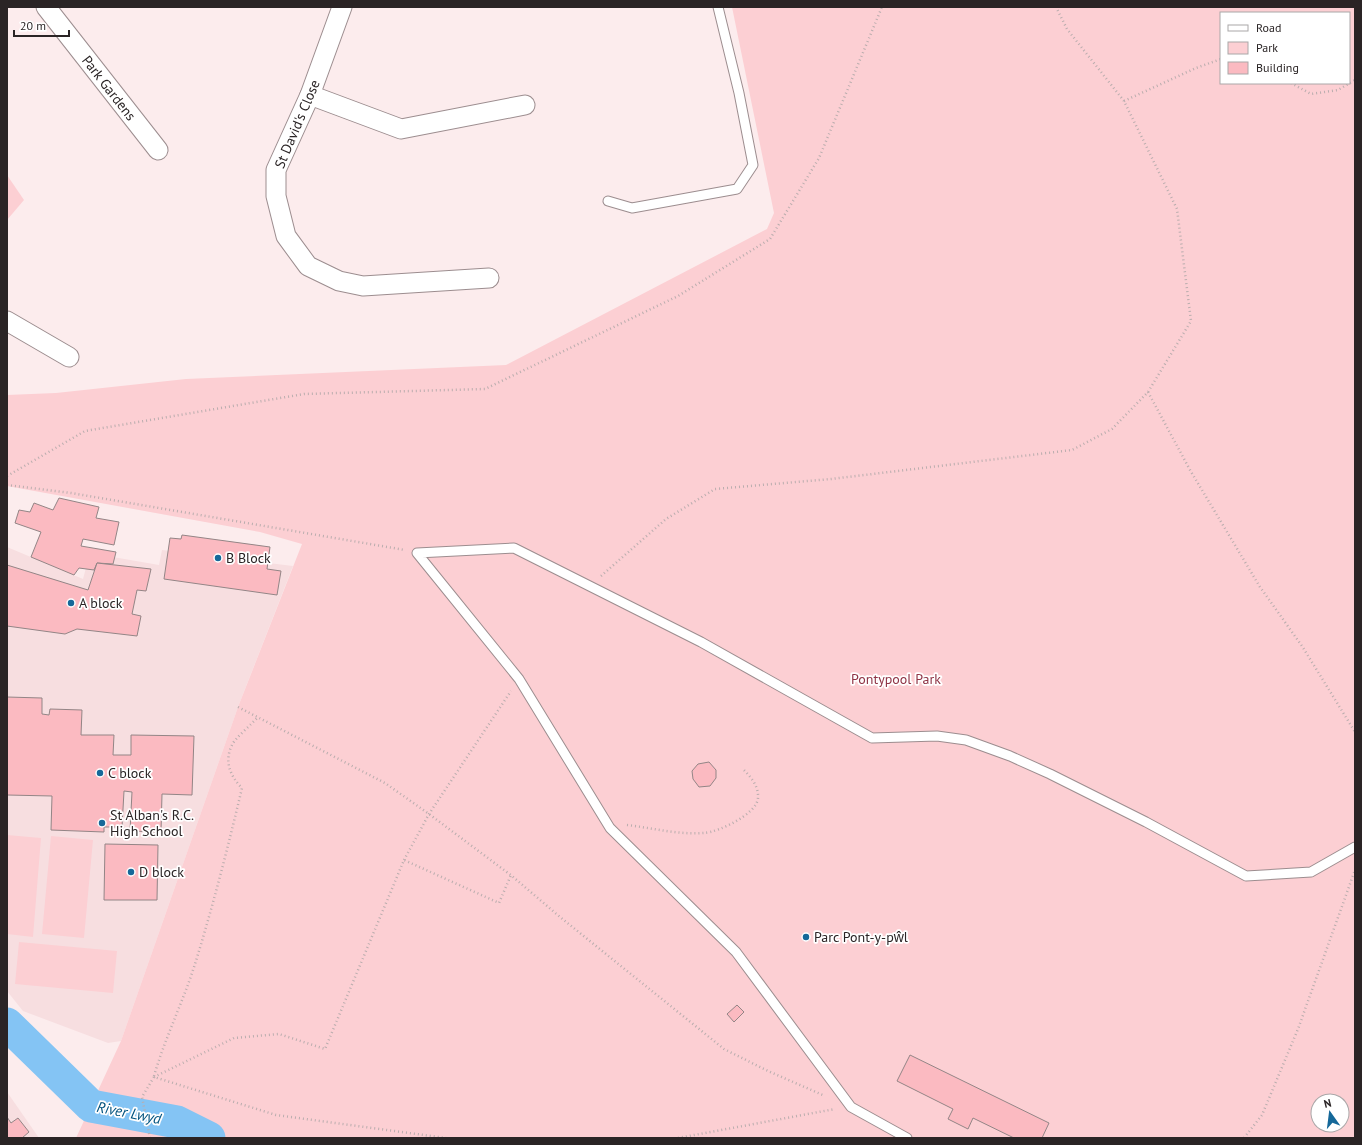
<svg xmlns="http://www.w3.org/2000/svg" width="1362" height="1145" viewBox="0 0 1362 1145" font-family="'PT Sans',sans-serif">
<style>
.built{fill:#f7dee0}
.green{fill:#fccfd3;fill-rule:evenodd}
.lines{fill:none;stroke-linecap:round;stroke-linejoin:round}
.river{stroke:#84c4f4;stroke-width:33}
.building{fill:#fbbac1;stroke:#938586}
.lane-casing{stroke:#9c8d8f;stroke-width:11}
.street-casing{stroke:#9c8d8f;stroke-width:21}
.path{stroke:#baadae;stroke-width:2.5;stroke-dasharray:1 3;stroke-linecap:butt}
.lane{stroke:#fff;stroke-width:9}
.street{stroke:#fff;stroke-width:19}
.poi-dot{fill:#156899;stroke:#fff;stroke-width:1.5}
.labels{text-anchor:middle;stroke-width:3.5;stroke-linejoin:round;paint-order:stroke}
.street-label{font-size:14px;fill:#2a2425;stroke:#fff}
.poi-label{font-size:14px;fill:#2a2425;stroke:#fff;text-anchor:start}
.park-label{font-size:14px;fill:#8f3345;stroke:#fff}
.water-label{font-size:15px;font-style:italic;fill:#00527e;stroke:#fff}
</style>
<rect width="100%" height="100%" fill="#fceced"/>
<!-- built -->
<g class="built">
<path d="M7,547L83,579L90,553L159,565L162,550L293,566L238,707L121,1041L108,1043L23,1011L7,991Z"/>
<path d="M7,1092L39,1138H7Z"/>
</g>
<!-- green -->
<g class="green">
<path d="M732,7H1355V1138H76L121,1041L238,707L302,544L260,532L7,486V395L56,393L186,379L506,365L767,229L774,213ZM1221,13H1349V83H1221ZM1318,1101H1342V1125H1318Z"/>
<path d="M7,175L24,200L7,220Z"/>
<path d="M7,835L41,838L33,937L7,934Z"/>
<path d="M51,836L93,840L84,938L42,934Z"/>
<path d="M19,942L117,951L113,993L15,984Z"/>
</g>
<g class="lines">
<!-- river -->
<path class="river" d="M7,1024L91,1106L177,1122L209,1138"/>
</g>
<!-- building -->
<g class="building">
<path d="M59,498L99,507L96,518L119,522L114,545L83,539L81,546L116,552L113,564L97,563L94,570L79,568L74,575L31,557L41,532L15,523L19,510L30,512L34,503L53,510Z"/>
<path d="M182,535L270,547L267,569L281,571L277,595L164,579L170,538L181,539Z"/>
<path d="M97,563L151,569L146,591L137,590L132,614L141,616L137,636L77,629L65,634L7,626V565L88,590Z"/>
<path d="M7,697L42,698V714L49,715L50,709L82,710L81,735H114L113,755H131V735L194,736L192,795L162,794L161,832L130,831L132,792L124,791L122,827H104V832L51,830L52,796L7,795Z"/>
<path d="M709,762L716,770V778L710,786L699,787L693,779L692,771L698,764Z"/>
<path d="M105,844L158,845L157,900H104Z"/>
<path d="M737,1005L744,1012L734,1022L727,1014Z"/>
<path d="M910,1055L1049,1123L1042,1138H1014L973,1118L968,1129L948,1119L953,1109L897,1081Z"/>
<path d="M7,1117L11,1123L18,1118L29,1132L22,1138H7Z"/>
</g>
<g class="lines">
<!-- lane casing -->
<g class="lane-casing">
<g id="lane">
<path d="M608,201L632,208L737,189L753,165L739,93L718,7"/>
<path d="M907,1138L851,1107L736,952L610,828L519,679L417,553L514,548L701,642L872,738L937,736L966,740L1010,756L1050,774L1146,822L1246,876L1311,872L1355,847"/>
</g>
</g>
<!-- street casing -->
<g class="street-casing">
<g id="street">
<path d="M46,7L158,150"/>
<path d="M342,7L310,95L276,170V196L286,236L308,266L339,281L363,286L489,278"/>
<path d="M310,95L401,129L525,105"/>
<path d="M7,321L69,357"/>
</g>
</g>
<!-- path -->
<g class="path">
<path d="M1291,83L1311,94L1338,90L1355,80"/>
<path d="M1124,101L1196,68L1221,59"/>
<path d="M1148,392L1190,470L1260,587L1302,646L1355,732"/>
<path d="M7,476L85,431L304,394L485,389L678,296L770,239L819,158L882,7"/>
<path d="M7,485L71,493L405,550"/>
<path d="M601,576L666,519L715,489L831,479L1072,450L1112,429L1148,392L1191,321L1177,209L1124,101L1067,29L1056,7"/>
<path d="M238,707L385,783L429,814L512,876L560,917L724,1049L768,1071L825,1096"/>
<path d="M627,825C653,828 678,835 704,833C719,832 757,814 758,798C759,786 750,776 743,769"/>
<path d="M404,860L429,814L511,691"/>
<path d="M154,1076C165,1038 183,1002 195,964C213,906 228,847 242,788C230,776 224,761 232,745C235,738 252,724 258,717"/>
<path d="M154,1077L234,1038L279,1034L325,1049L404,860L499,903L511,875"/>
<path d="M150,1138L142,1097L154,1077L276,1115L446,1138"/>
<path d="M678,1138L835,1109"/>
<path d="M1244,1138L1262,1115L1298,1029L1355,870"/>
</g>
<!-- lane -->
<use href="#lane" class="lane"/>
<!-- street -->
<use href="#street" class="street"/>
</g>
<!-- markers -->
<g class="poi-dot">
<circle cx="218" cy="558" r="4"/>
<circle cx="71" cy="603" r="4"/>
<circle cx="100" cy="773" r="4"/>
<circle cx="102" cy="823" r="4"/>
<circle cx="131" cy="872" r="4"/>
<circle cx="806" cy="937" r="4"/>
</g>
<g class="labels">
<!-- street labels -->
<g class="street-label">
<text transform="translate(109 88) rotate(52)" y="5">Park Gardens</text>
<text transform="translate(297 124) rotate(-67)" y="5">St David's Close</text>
</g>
<!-- poi labels -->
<g class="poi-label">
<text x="226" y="563">B Block</text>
<text x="79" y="608">A block</text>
<text x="108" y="778">C block</text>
<text x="110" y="820">St Alban's R.C.<tspan x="110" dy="16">High School</tspan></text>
<text x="139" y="877">D block</text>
<text x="814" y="942">Parc Pont-y-pŵl</text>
</g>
<!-- park labels -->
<g class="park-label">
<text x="896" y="684">Pontypool Park</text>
</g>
<!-- water labels -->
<g class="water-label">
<text transform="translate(129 1113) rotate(11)" y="5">River Lwyd</text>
</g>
</g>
<!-- border -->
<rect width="1362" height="1145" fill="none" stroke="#2a2425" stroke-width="16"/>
<!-- legend -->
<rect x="1220" y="12" width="130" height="72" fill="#ffffff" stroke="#aaa7a8"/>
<rect x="1228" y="25" width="20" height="6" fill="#ffffff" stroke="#aaa7a8"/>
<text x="1256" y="32" font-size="12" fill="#2a2425">Road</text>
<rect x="1228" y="42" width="20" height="12" fill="#fccfd3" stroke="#aaa7a8"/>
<text x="1256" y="52" font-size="12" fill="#2a2425">Park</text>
<rect x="1228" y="62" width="20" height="12" fill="#fbbac1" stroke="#aaa7a8"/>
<text x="1256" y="72" font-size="12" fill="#2a2425">Building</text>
<!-- north arrow -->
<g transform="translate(1330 1113) rotate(346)"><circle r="19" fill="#ffffff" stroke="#aaa7a8"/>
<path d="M0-3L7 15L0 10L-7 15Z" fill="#156899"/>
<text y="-6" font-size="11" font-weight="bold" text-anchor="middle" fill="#2a2425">N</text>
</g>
<!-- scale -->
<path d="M14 30v6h55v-6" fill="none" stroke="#2a2425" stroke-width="2"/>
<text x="20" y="30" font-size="12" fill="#2a2425" stroke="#ffffff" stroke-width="3" paint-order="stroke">20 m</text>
</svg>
